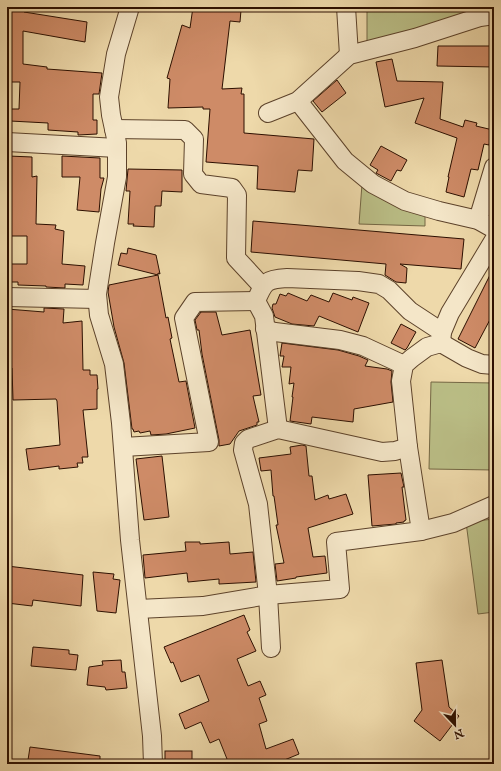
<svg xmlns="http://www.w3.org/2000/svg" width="501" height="771" viewBox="0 0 501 771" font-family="'IM FELL English',serif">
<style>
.green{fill:#bbbf87;stroke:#746744}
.building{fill:#ce8b67;stroke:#2c0f00}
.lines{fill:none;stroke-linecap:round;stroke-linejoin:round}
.street-casing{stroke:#5c422a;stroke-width:20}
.street{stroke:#f4e6c8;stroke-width:18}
</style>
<rect width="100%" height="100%" fill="#eed9aa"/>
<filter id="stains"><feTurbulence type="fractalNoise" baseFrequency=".005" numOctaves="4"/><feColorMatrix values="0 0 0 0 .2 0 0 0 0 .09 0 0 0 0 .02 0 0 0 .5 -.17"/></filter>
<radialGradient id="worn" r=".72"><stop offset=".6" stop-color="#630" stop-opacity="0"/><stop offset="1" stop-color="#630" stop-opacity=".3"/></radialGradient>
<!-- green -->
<g class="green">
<path d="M367,7H494L367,43Z"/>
<path d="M362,184L425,215V226L359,224Z"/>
<path d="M431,382L494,383V470L429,469Z"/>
<path d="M494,519V612L478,614L466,522Z"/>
</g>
<!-- building -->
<g class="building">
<path d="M10,7H24V12L87,22L85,42L23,31V64L47,67V69L102,73L99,94H93V120H97V134L78,135V132L48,130V123L10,121V109H19L20,82H10V66H7V43L10,42Z"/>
<path d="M193,7H234V8L241,10L240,22L230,21L222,89L242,88L241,94H244V133L314,139L312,171L298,170L295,192L257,189L258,166L206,162L210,109H203V107L168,108L170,79L167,78L182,25L190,28Z"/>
<path d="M438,46H494V67L437,66Z"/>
<path d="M392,59L397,81L443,82L440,119L463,127L465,120L477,123L476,126L493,130L489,145L484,144L478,170L471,169L464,197L446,192L449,177H448L457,138L415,123L424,98L385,107L376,62Z"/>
<path d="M337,80L346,93L322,112L313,101Z"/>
<path d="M381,146L407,160L401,171L397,170L391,181L376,173L378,170L370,165Z"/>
<path d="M8,156L32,157V177L37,176L36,224L56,225L55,229L64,231L62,264L85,266L83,285L65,284V288L46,287V286L18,285V282H10L11,264H27V236H7Z"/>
<path d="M62,156L100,158V178H104L101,189L99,212L77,210L80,177H62Z"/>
<path d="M128,169L182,170V192L162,191L161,206H155L154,227L133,226L134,224H128L130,191H126Z"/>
<path d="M253,221L464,239L461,269L400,264L407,268L406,283L396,282L385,275L386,264L251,252Z"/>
<path d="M128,248L156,255L160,274L158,273V275L118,265L121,253L127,254Z"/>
<path d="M494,267V312L475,348L458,339Z"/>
<path d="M158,275L166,318L168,317L172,338L170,339L179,382L186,381L195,428L166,434L151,435L150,431L140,433L139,431L134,432L133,429H132L124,363L114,327L108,292L109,285Z"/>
<path d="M288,293L307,301L311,295L329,302L333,293L352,300L353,297L369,303L358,332L319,316L314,326L292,324L275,317L272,308L273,304H276L280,294L286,296Z"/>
<path d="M44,308L64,309L63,323L82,321L83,370H90V375H97L98,389H97V409L83,410L88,457H82L83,463H77L78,467L59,469V466L29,470L26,449L60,445L57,401L56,399L13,400L12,368H7V309L44,312Z"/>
<path d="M201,312H216L222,335L250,330L261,395L253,396L259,422H257V425L239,431L230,444L219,446V440L202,354L199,330H197L195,320Z"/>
<path d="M401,324L416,332L407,348L405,350L391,343Z"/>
<path d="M282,343L338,350L359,356L368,360L365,366L387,369L392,371L391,382L393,402L354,409L353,422L312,417L311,424L290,421L293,397H292L294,383L289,384L291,367H282L284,356H280Z"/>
<path d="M302,445L306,446L309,476H312L315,500L328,495L329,499L346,494L353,514L308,528L313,557L325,556L327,573L296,577V578L277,581L275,564L284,563L276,525H278L274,496H273L271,470L261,471L259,458L291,454L290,447Z"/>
<path d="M162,456L169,517L144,520L136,459Z"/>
<path d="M401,473L404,487H402L406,520L404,521V522L396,523V524L372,526L368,475Z"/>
<path d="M185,542H200V544L229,542L230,554L253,552L256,582L219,584V579L188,582L187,573L145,578L143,555L186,551Z"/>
<path d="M7,566L83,575L81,606L33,600L32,606L7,603Z"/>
<path d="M93,572L114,574L113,579L120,580L116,613L97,611Z"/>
<path d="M244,615L250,630L247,632L256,651L237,659L248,686L260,681L266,695L259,698L267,721L259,724L266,749L293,739L299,754L282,761L283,764H229L219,739L210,743L201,722L185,729L179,714L209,701L199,675L181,682L173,662L171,663L164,647Z"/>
<path d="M33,647L69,650V654L78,655L76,670L31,666Z"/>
<path d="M121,660L122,672H125L127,688L106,690L105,687L87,685L89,667L103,665L102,661Z"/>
<path d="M442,660L449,707L459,716L440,741L414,721L422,710L416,663Z"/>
<path d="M30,747L100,756V764H67L28,760Z"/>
<rect x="165" y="751" width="27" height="13"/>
</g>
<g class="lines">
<!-- street casing -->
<g class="street-casing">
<g id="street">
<path d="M130,7L116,54L109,97L111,115L117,143V177L105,243L97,294L99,315L114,364L121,423L130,540L152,736L153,764"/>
<path d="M346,7L349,55"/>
<path d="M298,101L345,161L373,184L405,201L439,211L478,220L494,229"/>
<path d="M268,113L298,101L349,55L415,38L480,17L494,15"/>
<path d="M114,129L185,130L194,139L193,174L201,184L232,188L237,195L236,258L262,286"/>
<path d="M7,142L117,148"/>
<path d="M478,220L494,167"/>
<path d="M7,297L97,299"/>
<path d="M265,329L275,332L340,340L363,346L404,365"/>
<path d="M441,343L442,332L450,313L494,240"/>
<path d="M278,429L264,316L256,301C264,282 266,279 287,278L358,281L379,284L389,290L410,311L442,332"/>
<path d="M123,447L209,442L184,318L195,302L256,301"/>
<path d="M421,531L453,523L494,505"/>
<path d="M138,609L203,606L268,595L340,589L336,542L421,531L408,447L401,381L404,365L412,358L427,347L441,343L467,358L482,364L494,365"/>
<path d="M271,648L268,595L258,504L243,450L244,443L248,439L278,429L382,452L395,451L408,447"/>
</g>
</g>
<!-- street -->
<use href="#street" class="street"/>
</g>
<!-- margin -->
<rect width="501" height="771" fill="none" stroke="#eed9aa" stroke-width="24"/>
<rect x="8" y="8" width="485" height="755" fill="none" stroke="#2c0f00" stroke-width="2"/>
<rect x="12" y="12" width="477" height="747" fill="none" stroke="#2c0f00"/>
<!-- north arrow -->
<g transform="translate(455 725) rotate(158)" stroke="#f4e6c8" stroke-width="3" paint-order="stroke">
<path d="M0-3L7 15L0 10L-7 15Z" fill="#2c0f00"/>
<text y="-6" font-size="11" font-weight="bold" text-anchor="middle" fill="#2c0f00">N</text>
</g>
<rect width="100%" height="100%" filter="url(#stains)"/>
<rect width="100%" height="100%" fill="url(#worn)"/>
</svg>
